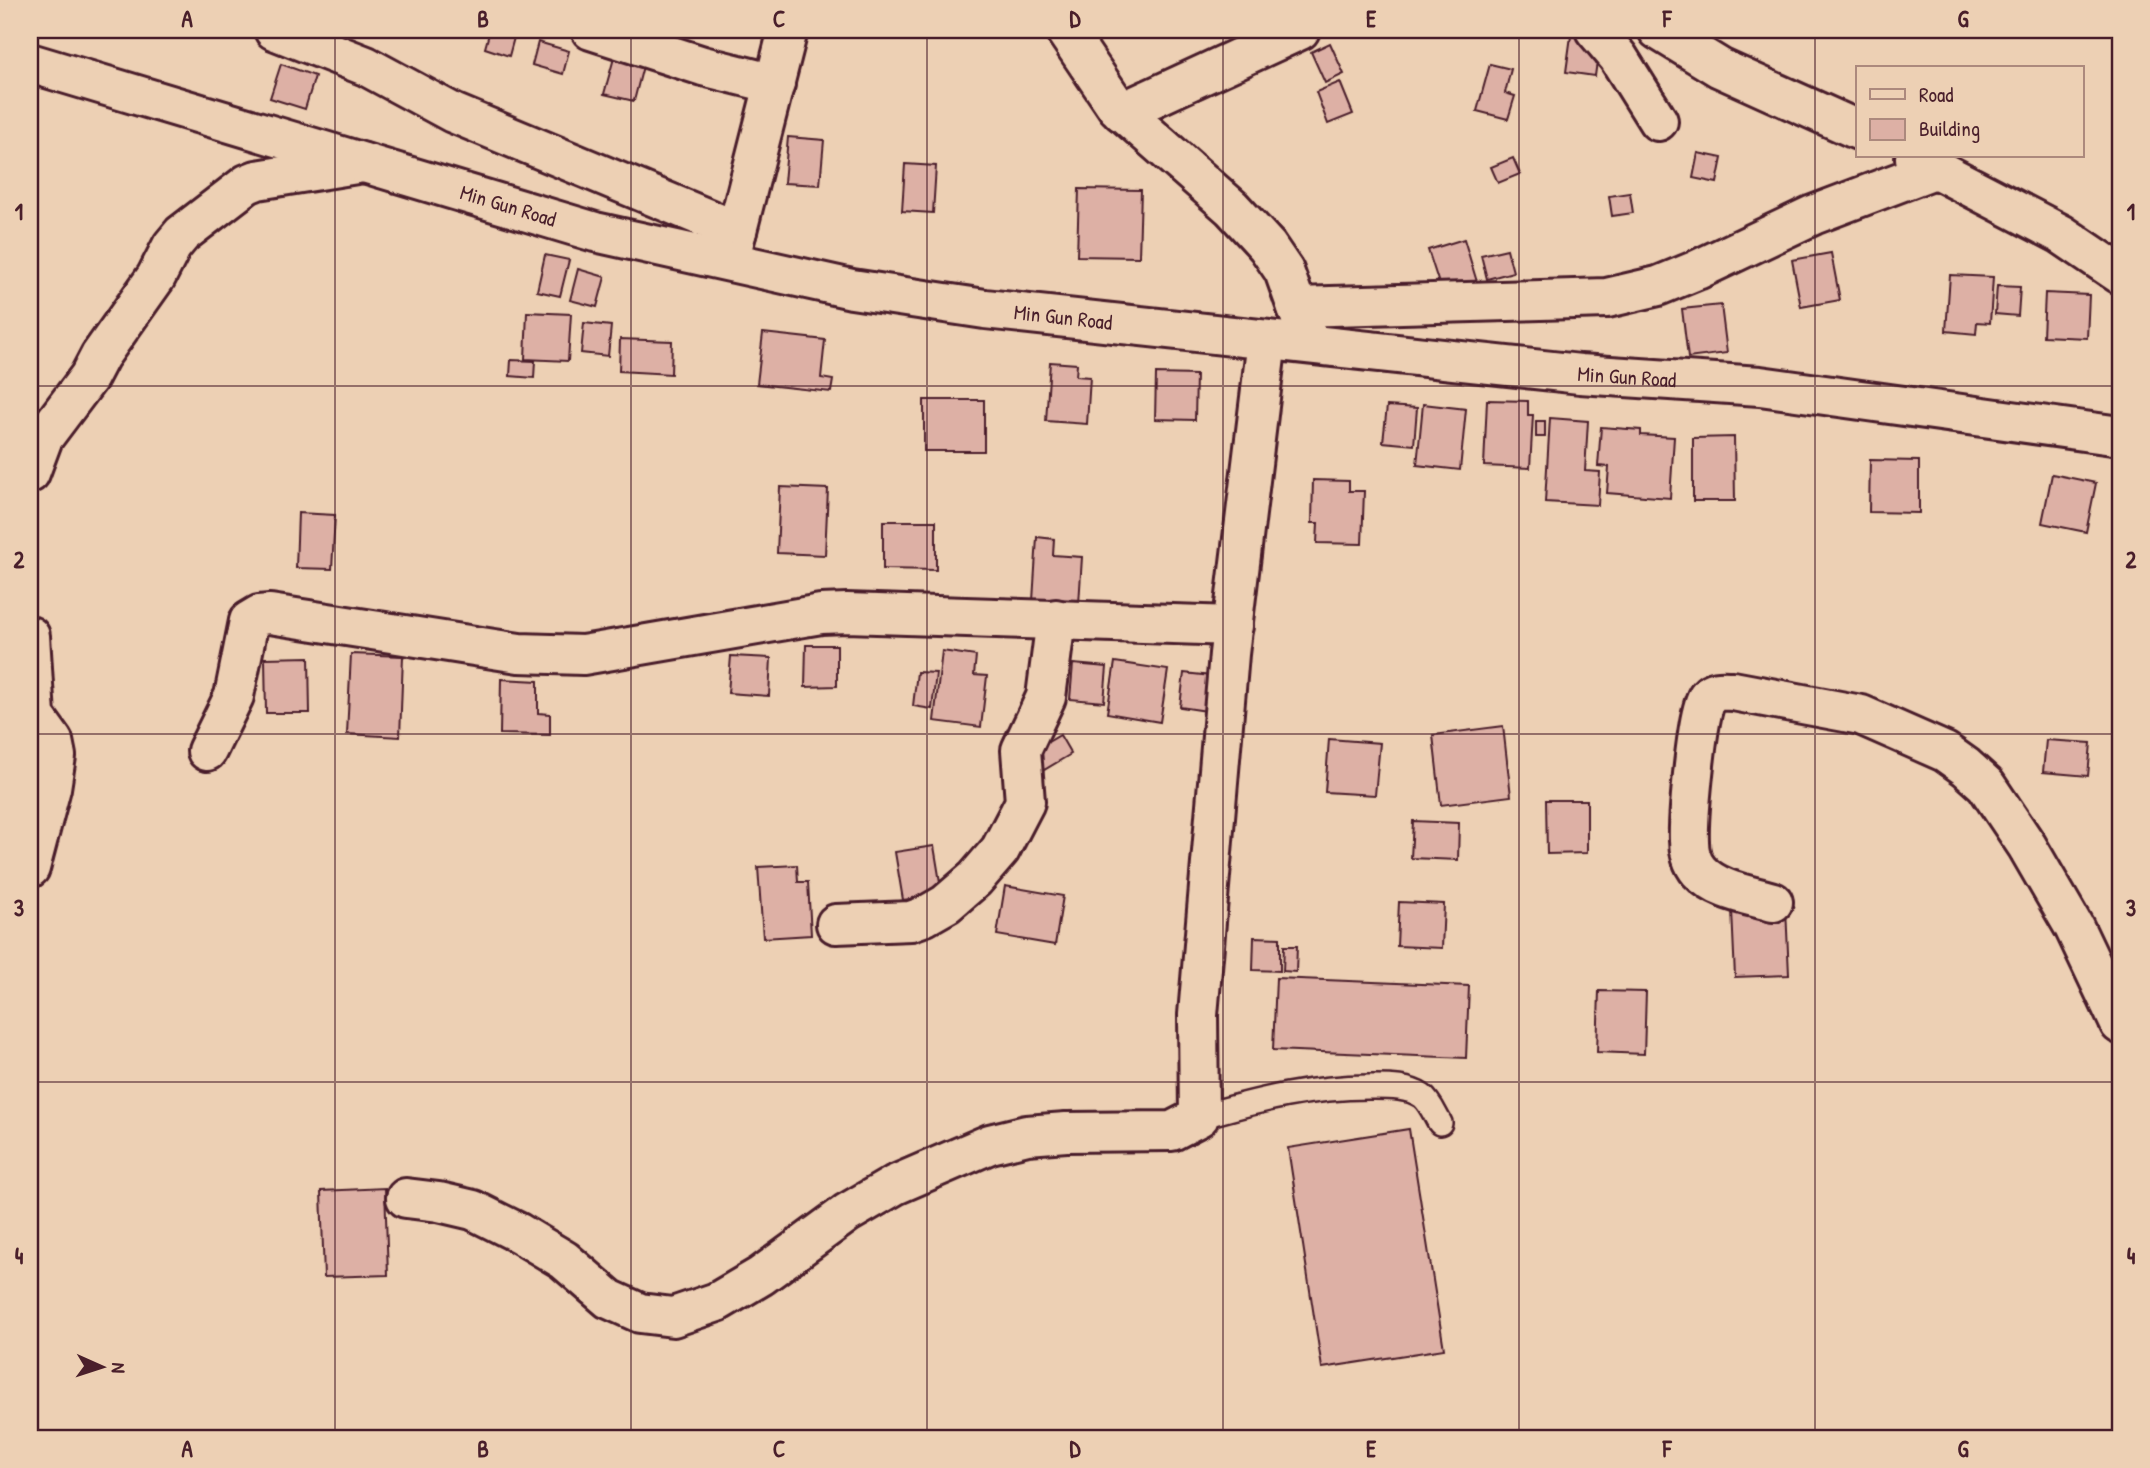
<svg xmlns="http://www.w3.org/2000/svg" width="2150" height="1468" viewBox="0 0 2150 1468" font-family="'Patrick Hand',sans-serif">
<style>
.building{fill:#ddb0a5;stroke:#4a1f2b;stroke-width:2}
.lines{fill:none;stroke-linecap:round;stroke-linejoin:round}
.service-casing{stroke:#4a1f2b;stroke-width:28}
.minor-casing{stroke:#4a1f2b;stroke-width:44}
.tertiary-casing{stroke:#4a1f2b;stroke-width:44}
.service{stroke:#edd0b4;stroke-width:23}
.minor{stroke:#edd0b4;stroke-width:38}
.tertiary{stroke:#edd0b4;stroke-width:38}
.grid{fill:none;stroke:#4a1f2b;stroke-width:2;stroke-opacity:0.55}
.labels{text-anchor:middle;stroke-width:5;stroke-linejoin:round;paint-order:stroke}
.street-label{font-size:21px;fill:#4a1f2b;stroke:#edd0b4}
.neatline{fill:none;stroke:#4a1f2b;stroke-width:2.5}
.grid-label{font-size:23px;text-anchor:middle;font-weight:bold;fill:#4a1f2b}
</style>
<rect width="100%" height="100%" fill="#edd0b4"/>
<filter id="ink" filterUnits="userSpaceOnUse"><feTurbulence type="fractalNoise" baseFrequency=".0143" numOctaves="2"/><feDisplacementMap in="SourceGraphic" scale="14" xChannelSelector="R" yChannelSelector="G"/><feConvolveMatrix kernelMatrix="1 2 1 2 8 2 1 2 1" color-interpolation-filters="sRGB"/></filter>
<g filter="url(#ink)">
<!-- building -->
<g class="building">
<path d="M490,30H516L509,56L485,48Z"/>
<path d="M1571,36L1600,40L1595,76L1566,72Z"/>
<path d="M538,42L569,51L563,74L532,65Z"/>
<path d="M1330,43L1344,74L1325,83L1311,52Z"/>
<path d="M614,58L643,66L634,101L604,94Z"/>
<path d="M281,64L315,76L305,109L270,98Z"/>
<path d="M1490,64L1511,69L1505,93L1515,96L1508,119L1477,111Z"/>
<path d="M1340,82L1353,114L1328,124L1316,92Z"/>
<path d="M788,137L824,140L820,185L784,183Z"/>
<path d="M1698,153L1722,158L1717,183L1693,178Z"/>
<path d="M1513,158L1520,174L1498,183L1491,167Z"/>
<path d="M905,164L936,166L933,213L902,211Z"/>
<path d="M1079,189L1141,190L1139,257L1077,256Z"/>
<path d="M1630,193L1633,213L1612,216L1609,196Z"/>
<path d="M1464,239L1477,282L1442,293L1428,250Z"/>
<path d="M1507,249L1513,272L1487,279L1481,255Z"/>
<path d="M1831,253L1840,300L1801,307L1792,260Z"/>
<path d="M545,255L569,260L560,296L537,291Z"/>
<path d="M578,269L605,277L597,307L570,300Z"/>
<path d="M1950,275L1993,277L1990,323L1977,322L1976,334L1946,331Z"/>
<path d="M1997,286L2020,287L2018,316L1995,314Z"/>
<path d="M2045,293L2089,295L2087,338L2043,336Z"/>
<path d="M1721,305L1727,353L1688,358L1682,309Z"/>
<path d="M527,312L571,314L568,361L525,359Z"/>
<path d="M584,323L611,326L608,356L581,353Z"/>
<path d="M763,333L825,340L821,378L833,380L831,392L757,384Z"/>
<path d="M620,339L672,341L671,374L619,371Z"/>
<path d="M511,360L535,361L534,378L510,376Z"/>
<path d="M1050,362L1077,364L1076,376L1090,377L1087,424L1046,421Z"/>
<path d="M1156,374L1196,375L1195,420L1155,419Z"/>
<rect x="924" y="400" width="60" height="51"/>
<path d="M1487,400L1528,401V415H1533L1530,468L1484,466Z"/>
<path d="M1423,404L1466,409L1460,470L1417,465Z"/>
<path d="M1387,406L1417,408L1414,445L1383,442Z"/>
<path d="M1550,418L1588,421L1585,471L1600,472L1598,505L1545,502Z"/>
<rect x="1536" y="421" width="9" height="16"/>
<path d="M1601,427L1641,430V435L1674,437L1670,498L1607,493L1609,467L1598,466Z"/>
<path d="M1734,437L1735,501H1693V438Z"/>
<path d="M1870,460L1919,461V513L1869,512Z"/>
<path d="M2052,474L2096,483L2086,532L2042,523Z"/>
<path d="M1313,480L1349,481V491H1364L1362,544L1317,543L1318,523H1312Z"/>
<path d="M780,487L828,489L825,555L777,553Z"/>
<path d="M298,513L335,515L332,569L296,568Z"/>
<path d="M883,521H936V570L883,569Z"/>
<path d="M1037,537L1054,539L1053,555L1082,557L1079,604L1033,601Z"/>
<path d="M806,645H837V686L805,687Z"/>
<path d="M942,651L976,656L974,675L987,676L981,727L934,721Z"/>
<path d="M351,654L403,656L400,737L347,734Z"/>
<path d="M731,656L771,658L769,696L728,693Z"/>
<path d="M309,657L310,713H266L265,658Z"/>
<path d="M1115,662L1168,670L1160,722L1107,713Z"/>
<path d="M1073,664L1107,667L1104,702L1070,699Z"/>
<path d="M917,672L936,673L932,709L913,706Z"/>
<path d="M1184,673L1211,676L1207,711L1180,707Z"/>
<path d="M501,679L538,681V713L550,714V735L500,734Z"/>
<path d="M1503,726L1511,796L1441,805L1433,735Z"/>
<path d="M1060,735L1071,754L1044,770L1033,751Z"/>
<path d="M1329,739L1380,743L1375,795L1325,792Z"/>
<path d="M2046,740L2091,743L2088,776L2043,772Z"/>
<path d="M1546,800H1587V853L1547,854Z"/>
<path d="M1413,821L1459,823L1458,860L1411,858Z"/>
<path d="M934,846L942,894L903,900L895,852Z"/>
<path d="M797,865L798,882H808L811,935L763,938L758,867Z"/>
<path d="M1005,886L1063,896L1055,945L997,935Z"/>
<path d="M1399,902L1444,904L1442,948L1397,946Z"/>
<path d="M1786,908L1789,975L1735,977L1732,910Z"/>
<path d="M1254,937L1280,938V971L1253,970Z"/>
<path d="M1284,946H1297L1296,972L1283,971Z"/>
<path d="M1276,978L1469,986L1466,1058L1273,1050Z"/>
<path d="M1599,991L1646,992L1644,1054L1597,1052Z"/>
<path d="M1409,1129L1444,1349L1322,1368L1288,1148Z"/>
<path d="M385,1188L388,1275L324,1277L321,1191Z"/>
</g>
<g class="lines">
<!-- service casing -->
<g class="service-casing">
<path id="service" d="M1199,1117C1258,1100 1313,1086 1375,1087C1390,1087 1409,1087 1422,1096C1430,1102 1435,1115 1440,1123"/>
</g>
<!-- minor casing -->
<g class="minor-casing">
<g id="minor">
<path d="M274,30L366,66L453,113L737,231"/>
<path d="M591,30L703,66L775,84"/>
<path d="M1065,30L1117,107L1232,208L1267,246L1284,271L1305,330"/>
<path d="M1595,30L1618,57L1658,121"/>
<path d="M1658,30L1720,68L1858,130"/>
<path d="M1122,112L1300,30"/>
<path d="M1915,158L2061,234L2120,274"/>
<path d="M731,254L788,30"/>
<path d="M1297,307L1607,298L1658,286L1697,270L1813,215L1937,168"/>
<path d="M30,473L43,438L89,377L100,356L156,277L172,246L182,234L247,184L257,180L363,163"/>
<path d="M30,636L35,716L53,741L56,756L51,788L30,868"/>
<path d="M207,751L234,696L249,621L259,615L270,614L519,653L583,655L821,614L847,613L1233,626"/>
<path d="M1773,902C1749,895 1717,891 1699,871C1692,863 1689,851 1689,841C1688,819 1697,708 1708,696C1714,689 1724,691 1733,691L1861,715L1945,752L1966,767L1986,785L2027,846L2074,927L2120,1024"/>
<path d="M836,924L911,921L925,916L946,904L975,879L1000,850L1025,802L1021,750L1046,697L1056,619"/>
<path d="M406,1198L439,1202L473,1210L519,1233L564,1260L609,1299L640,1313L673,1317L717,1302L761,1276L847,1213L895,1185L990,1144L1027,1135L1066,1132L1172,1131L1199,1117L1198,1015L1229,654L1267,340"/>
</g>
</g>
<!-- tertiary casing -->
<g class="tertiary-casing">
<g id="tertiary">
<path id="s1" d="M30,63L595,232L852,289L985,309L1580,374L1760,386L2120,436"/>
</g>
</g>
<!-- service -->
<use href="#service" class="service"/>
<!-- minor -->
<use href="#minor" class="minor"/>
<!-- tertiary -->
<use href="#tertiary" class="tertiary"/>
</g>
</g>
<!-- grid -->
<path class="grid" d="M335,30V1438M631,30V1438M927,30V1438M1223,30V1438M1519,30V1438M1815,30V1438M30,386H2120M30,734H2120M30,1082H2120"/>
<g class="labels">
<!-- street labels -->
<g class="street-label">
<text dy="7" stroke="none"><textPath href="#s1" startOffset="499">Min Gun Road</textPath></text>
<text dy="7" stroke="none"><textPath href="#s1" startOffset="1066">Min Gun Road</textPath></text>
<text dy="7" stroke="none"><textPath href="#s1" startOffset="1633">Min Gun Road</textPath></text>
</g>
</g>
<!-- margin -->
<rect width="2150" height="1468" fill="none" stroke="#edd0b4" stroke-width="77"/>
<!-- legend -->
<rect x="1856" y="66" width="228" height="91" fill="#edd0b4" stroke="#ac897d" stroke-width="2"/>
<rect x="1870" y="89" width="35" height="10" fill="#edd0b4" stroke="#ac897d" stroke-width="2"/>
<text x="1919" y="102" font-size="21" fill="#4a1f2b">Road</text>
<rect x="1870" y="119" width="35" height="21" fill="#ddb0a5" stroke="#ac897d" stroke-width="2"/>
<text x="1919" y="136" font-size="21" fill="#4a1f2b">Building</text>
<!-- north arrow -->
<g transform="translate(102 1367) rotate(93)" stroke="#edd0b4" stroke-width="5" paint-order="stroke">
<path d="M0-5L12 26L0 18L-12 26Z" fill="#4a1f2b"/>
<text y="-10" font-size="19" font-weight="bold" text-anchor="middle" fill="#4a1f2b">N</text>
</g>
<rect x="38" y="38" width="2074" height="1392" class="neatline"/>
<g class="grid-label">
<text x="187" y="27">A</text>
<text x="483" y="27">B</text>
<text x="779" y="27">C</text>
<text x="1075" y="27">D</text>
<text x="1371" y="27">E</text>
<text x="1667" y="27">F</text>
<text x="1963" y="27">G</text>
<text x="19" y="220">1</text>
<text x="2131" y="220">1</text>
<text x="19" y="568">2</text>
<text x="2131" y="568">2</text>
<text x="19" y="916">3</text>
<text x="2131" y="916">3</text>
<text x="19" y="1264">4</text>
<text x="2131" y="1264">4</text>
<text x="187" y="1457">A</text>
<text x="483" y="1457">B</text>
<text x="779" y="1457">C</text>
<text x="1075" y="1457">D</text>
<text x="1371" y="1457">E</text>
<text x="1667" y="1457">F</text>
<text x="1963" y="1457">G</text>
</g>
</svg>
